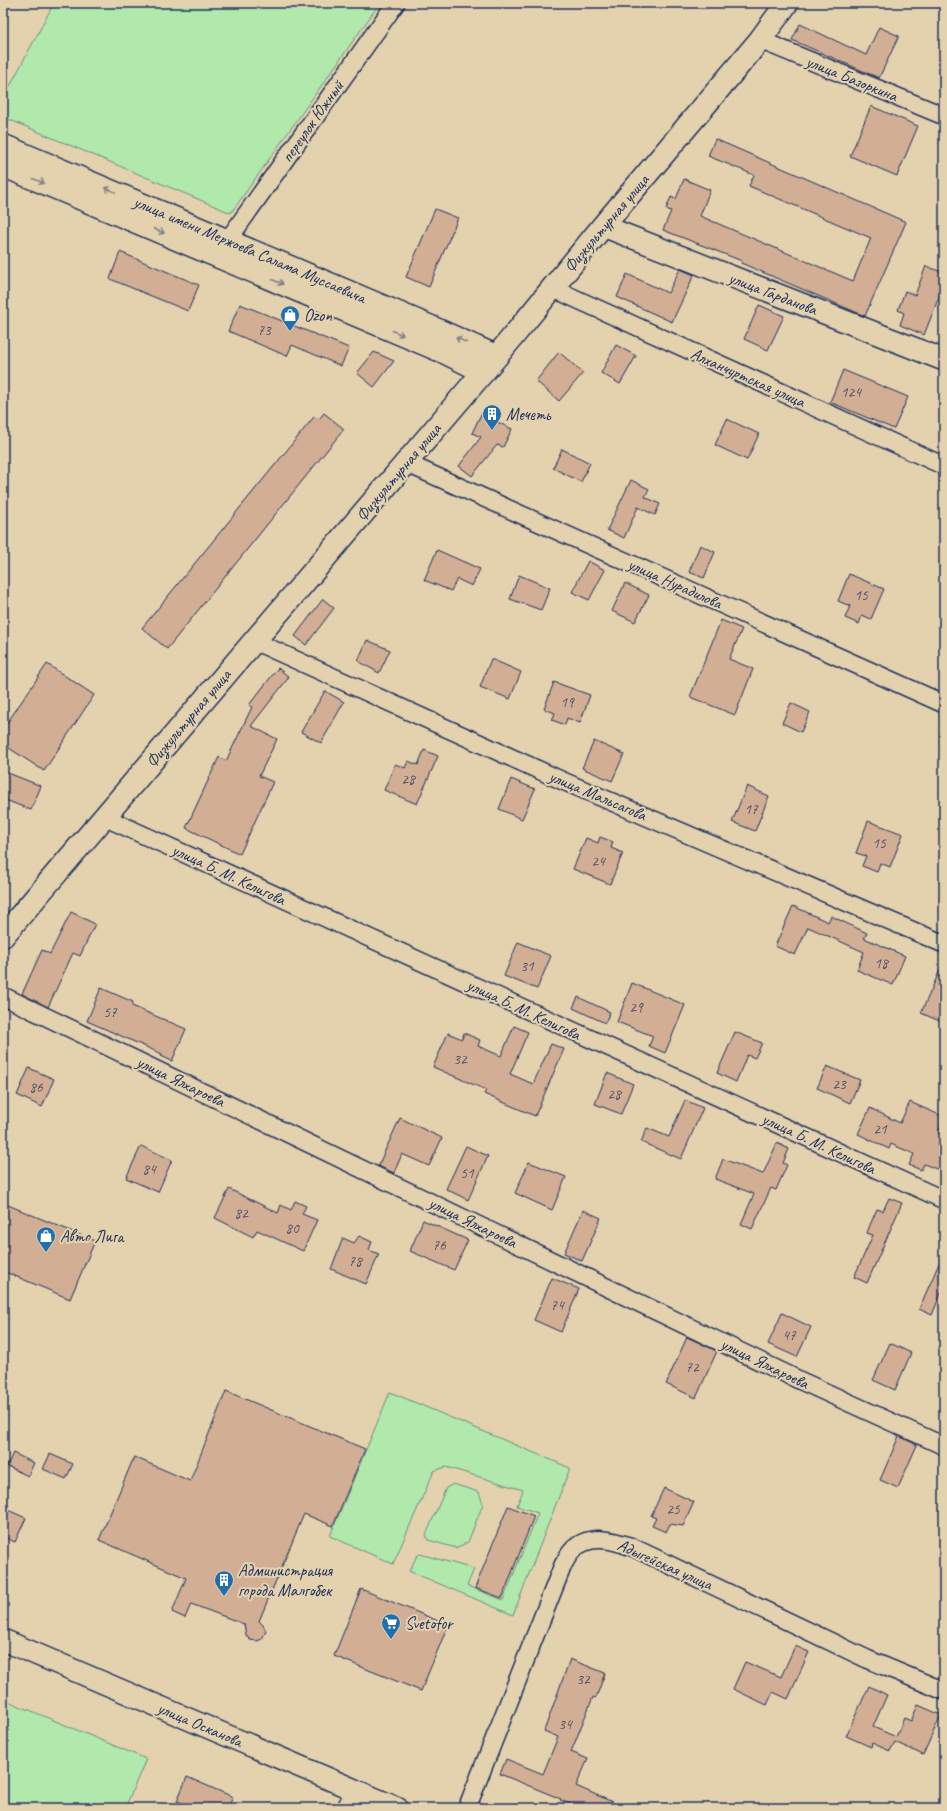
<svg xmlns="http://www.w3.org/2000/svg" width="947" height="1811" viewBox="0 0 947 1811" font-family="Caveat,sans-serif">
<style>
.green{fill:#b1e8ab;stroke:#668c84}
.building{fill:#d2ae94;stroke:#1b2f5e}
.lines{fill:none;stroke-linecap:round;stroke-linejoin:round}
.minor-casing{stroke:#1b2f5e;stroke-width:20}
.tertiary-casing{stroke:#1b2f5e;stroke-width:24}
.secondary-casing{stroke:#1b2f5e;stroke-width:25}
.minor{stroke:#e4d2af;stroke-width:17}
.tertiary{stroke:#e4d2af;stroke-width:21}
.secondary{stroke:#e4d2af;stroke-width:22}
.oneway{stroke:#808086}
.labels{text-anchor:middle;stroke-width:4;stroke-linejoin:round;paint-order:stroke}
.number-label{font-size:15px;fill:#494f6c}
.street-label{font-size:17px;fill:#1b2f5e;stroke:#e4d2af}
.poi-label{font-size:17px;fill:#1b2f5e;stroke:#e4d2af;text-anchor:start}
</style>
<rect width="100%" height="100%" fill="#e4d2af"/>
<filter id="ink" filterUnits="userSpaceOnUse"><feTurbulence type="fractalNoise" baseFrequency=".025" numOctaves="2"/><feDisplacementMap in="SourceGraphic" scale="8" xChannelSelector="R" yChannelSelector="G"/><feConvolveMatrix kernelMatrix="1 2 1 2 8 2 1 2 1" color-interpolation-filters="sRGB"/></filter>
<g filter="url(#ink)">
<!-- green -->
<g class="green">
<path d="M54,3H380L231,213L3,117V99Z"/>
<path d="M390,1392L570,1468L513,1615L409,1571L417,1556L420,1554L474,1569L467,1586L503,1600L538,1513L517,1506L523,1490L446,1467L434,1471L393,1564L330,1536Z"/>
<path d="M453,1484L479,1492L483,1504L468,1542L456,1548L428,1540L426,1535L446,1488Z"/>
<path d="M3,1699L146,1759L125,1808H3Z"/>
</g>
<!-- building -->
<g class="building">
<path d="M800,24L866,55L879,27L899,36L879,78L792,40Z"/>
<path d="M871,106L918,126L897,176L850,156Z"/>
<path d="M715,139L906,222L865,316L741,263L742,261L663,230L671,211L666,209L671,197L676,199L684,179L710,190L700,216L853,281L871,238L749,186L754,175L708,156Z"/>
<path d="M435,209L458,218L429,287L406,277Z"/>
<path d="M120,252L199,285L188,311L110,279Z"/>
<path d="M926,266L944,273V284L924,335L900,325L904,313L898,310L905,291L915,295Z"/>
<path d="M680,269L694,275L672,322L617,297L627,274L668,293Z"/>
<path d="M240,304L349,348L341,366L292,345L287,356L228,331Z"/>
<path d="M759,305L784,316L768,350L744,339Z"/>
<path d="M616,345L636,356L620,384L601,373Z"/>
<path d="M374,352L394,361L374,387L357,373Z"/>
<path d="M559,352L583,373L559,401L536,381Z"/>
<path d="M843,370L908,397L894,429L830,402Z"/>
<path d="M324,413L344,429L167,649L142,628L314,417L319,419Z"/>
<path d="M481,414L512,429L503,447L497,445L472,476L459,466L481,437L472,433Z"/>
<path d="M727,419L759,434L747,460L715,445Z"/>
<path d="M562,449L590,463L581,482L553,468Z"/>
<path d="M631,480L649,489L645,497L660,504L655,515L638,507L624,538L607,530Z"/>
<path d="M700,545L715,552L704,578L689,572Z"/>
<path d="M437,550L480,569L472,586L457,579L451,591L424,580Z"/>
<path d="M588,561L605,570L589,600L572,592Z"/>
<path d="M849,574L884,589L871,619L862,615L859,624L845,618L850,606L838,601Z"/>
<path d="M519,575L550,588L541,610L510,599Z"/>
<path d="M625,583L649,595L635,622L612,611Z"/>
<path d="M323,599L334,608L306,645L295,636Z"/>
<path d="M721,620L742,629L729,659L753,669L735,715L690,697Z"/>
<path d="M367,640L390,650L379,673L358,661Z"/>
<path d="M491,659L521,672L510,699L480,687Z"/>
<path d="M47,664L94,695L44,771L3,744V729Z"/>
<path d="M278,668L289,677L251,726L277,739L259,776L273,782L240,854L186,828L219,757L226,761L252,707L249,705Z"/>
<path d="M554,682L590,695L580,723L567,718L565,725L552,720L555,713L544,709Z"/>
<path d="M325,691L344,702L321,743L301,732Z"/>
<path d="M791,703L810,712L801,732L782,723Z"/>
<path d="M594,741L624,754L612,781L582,768Z"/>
<path d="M424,750L438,756L417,804L384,790L395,764L405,768L408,761L418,765Z"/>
<path d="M3,771L41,786L31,810L3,799Z"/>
<path d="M511,779L535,789L522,819L499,809Z"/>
<path d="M747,786L769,796L755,831L732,822Z"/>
<path d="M868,821L903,834L890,867L880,863L877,872L862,866L866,856L856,853Z"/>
<path d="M600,837L613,842L611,848L623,853L610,884L573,869L586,838L598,843Z"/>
<path d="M793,906L828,922L831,916L867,933L864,938L905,956L893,985L857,970L864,952L808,927L795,955L775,946Z"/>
<path d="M71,912L95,924L80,956L73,953L48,1007L22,994L42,950L50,954Z"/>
<path d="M518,942L551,956L537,989L504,976Z"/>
<path d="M944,961V1023L921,1013Z"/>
<path d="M632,983L685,1005L665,1053L649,1046L653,1036L617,1022Z"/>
<path d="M101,988L133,1002L132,1006L186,1029L172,1061L161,1056L162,1054L87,1021Z"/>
<path d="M578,997L610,1012L605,1023L573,1008Z"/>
<path d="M514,1026L528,1032L510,1074L533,1084L551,1044L564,1049L535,1116L484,1094L486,1090L433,1067L448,1033L462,1039L464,1033L480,1040L478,1046L501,1056Z"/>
<path d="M735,1032L762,1043L755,1058L747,1055L736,1082L717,1073Z"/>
<path d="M827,1066L860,1080L850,1103L817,1088Z"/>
<path d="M29,1068L54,1079L42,1107L17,1095Z"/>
<path d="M607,1073L633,1084L621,1114L595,1104Z"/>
<path d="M685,1100L703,1108L681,1159L641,1142L647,1128L669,1137Z"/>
<path d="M910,1102L944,1117L938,1133L944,1136V1172L924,1164L921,1170L909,1165L914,1154L891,1144L889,1149L858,1134L870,1108L900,1123Z"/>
<path d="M400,1118L442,1138L429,1166L402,1154L394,1173L378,1166Z"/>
<path d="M777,1143L789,1149L783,1163L787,1165L776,1190L771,1188L752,1229L741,1224L754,1194L715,1179L723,1159L763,1174Z"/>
<path d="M141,1146L172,1160L158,1192L126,1178Z"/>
<path d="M466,1146L488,1156L468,1200L446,1189Z"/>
<path d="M529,1162L566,1177L552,1210L515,1193Z"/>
<path d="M229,1189L278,1213L281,1205L291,1210L295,1201L306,1206L302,1214L317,1220L303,1251L257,1230L253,1237L215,1218Z"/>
<path d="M889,1198L902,1203L867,1283L854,1277L873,1235L867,1233L870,1225L877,1209L883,1211Z"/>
<path d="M3,1203L95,1241L70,1299L3,1271Z"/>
<path d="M583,1210L601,1218L582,1261L564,1253Z"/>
<path d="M423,1220L468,1240L454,1270L410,1251Z"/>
<path d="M359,1236L372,1242L369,1250L379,1254L366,1284L331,1269L343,1238L354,1243Z"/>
<path d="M944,1252V1286L932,1315L919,1309Z"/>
<path d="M552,1278L579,1289L561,1332L534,1320Z"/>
<path d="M782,1313L811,1327L797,1357L768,1344Z"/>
<path d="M687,1337L717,1351L696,1398L666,1384Z"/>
<path d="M890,1343L911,1353L895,1390L873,1380Z"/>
<path d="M226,1391L365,1449L333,1526L304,1514L259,1621L263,1625L266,1631L262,1639L257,1641L250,1640L246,1635L244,1624L191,1604L185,1618L172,1612L186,1578L99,1540L134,1457L190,1481Z"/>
<path d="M899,1436L917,1445L898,1488L880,1480Z"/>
<path d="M13,1453L34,1463L28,1476L7,1466Z"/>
<path d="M50,1454L73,1464L66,1479L43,1469Z"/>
<path d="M664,1488L694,1502L683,1526L670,1524L666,1532L652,1526L656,1518L651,1516Z"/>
<path d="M508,1506L534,1516L502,1598L475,1588Z"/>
<path d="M3,1508L26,1518L15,1542L3,1537Z"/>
<path d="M361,1589L448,1625L421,1691L334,1656Z"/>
<path d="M795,1646L809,1652L788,1699L773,1692L767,1705L733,1689L745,1662L781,1677Z"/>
<path d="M570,1659L605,1673L596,1698L593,1697L571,1752L588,1759L576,1786L626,1808H572L573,1805L560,1800L561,1799L500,1774L506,1759L543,1774L558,1737L544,1731Z"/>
<path d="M869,1686L887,1695L873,1727L896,1737L904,1718L911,1721L918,1705L941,1715L923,1755L895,1742L890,1751L872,1743L871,1747L846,1736Z"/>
<path d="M187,1777L233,1797L228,1808H195L177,1801Z"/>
</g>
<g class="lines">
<!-- minor casing -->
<g class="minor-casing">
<g id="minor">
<path d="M760,40L944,116"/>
<path d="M228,240L396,3"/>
<path d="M552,288L944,466"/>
<path d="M406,463L944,704"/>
<path d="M254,641L563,781L944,944"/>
<path d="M104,817L944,1200"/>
<path d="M3,996L799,1380L944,1446"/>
<path d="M346,1808L354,1790"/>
<path d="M467,1808L563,1565C566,1560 568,1555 572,1551C588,1533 613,1540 632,1547L867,1659L944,1691"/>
</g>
</g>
<!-- tertiary casing -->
<g class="tertiary-casing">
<g id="tertiary">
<path d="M3,145L430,326L497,356"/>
<path d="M3,166L447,354L483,372"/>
<path d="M603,226L944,360"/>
<path d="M3,1640L397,1808"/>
</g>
</g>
<!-- secondary casing -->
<g class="secondary-casing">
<path id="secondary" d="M3,936L497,356L603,226L760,40L787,3"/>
</g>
<!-- minor -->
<use href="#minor" class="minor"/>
<!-- tertiary -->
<use href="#tertiary" class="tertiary"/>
<!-- secondary -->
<use href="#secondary" class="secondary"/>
</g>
<!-- one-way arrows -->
<defs><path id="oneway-shaft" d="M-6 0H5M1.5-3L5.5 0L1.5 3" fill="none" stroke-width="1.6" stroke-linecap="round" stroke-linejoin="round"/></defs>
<g class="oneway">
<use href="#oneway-shaft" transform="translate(39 181) rotate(23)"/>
<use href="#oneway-shaft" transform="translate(110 190) rotate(-157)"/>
<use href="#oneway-shaft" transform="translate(159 231) rotate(23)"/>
<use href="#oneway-shaft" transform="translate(278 282) rotate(23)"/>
<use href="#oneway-shaft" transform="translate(398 333) rotate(23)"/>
<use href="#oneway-shaft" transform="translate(461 340) rotate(-155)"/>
</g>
</g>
<!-- icons -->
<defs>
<g id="shop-pin" transform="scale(1)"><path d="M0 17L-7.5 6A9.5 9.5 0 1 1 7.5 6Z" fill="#1f6fb2" stroke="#e4d2af"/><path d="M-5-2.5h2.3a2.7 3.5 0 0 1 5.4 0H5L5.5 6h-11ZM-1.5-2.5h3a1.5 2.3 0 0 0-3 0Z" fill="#fff"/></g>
<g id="building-pin" transform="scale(1)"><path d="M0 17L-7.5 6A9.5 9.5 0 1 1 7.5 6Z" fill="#1f6fb2" stroke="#e4d2af"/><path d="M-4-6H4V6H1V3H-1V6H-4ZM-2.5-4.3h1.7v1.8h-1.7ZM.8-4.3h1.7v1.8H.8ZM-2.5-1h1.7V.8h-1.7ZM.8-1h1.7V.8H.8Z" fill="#fff"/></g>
<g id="supermarket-pin" transform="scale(1)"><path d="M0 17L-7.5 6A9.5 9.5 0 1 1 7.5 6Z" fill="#1f6fb2" stroke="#e4d2af"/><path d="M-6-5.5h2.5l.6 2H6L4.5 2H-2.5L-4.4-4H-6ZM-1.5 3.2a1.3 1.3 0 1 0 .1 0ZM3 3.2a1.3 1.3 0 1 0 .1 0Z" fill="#fff"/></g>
</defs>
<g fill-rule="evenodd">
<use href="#shop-pin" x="290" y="315"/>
<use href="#building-pin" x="492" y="414"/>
<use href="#shop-pin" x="46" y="1236"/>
<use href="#building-pin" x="224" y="1580"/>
<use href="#supermarket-pin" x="391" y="1623"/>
</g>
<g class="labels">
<!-- number labels -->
<g class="number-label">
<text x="264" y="335">73</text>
<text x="851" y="397">124</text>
<text x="861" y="600">15</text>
<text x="567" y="707">19</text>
<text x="408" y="784">28</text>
<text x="751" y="814">17</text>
<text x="879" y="848">15</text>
<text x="598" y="866">24</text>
<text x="881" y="968">18</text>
<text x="527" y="971">31</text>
<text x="636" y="1012">29</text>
<text x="110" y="1017">57</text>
<text x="460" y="1064">32</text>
<text x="839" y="1089">23</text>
<text x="36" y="1092">86</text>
<text x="614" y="1099">28</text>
<text x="880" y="1134">21</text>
<text x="149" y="1174">84</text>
<text x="467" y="1178">51</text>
<text x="241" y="1218">82</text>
<text x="292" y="1233">80</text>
<text x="439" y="1250">76</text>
<text x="355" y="1266">78</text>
<text x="557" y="1310">74</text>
<text x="789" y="1340">47</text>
<text x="692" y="1372">72</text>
<text x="673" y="1514">25</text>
<text x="583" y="1684">32</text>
<text x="565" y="1729">34</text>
</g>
<!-- street labels -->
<g class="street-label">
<text transform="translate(852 78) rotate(22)" y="6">улица Базоркина</text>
<text transform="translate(312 121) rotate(-55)" y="6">переулок Южный</text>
<text transform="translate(606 223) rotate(-50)" y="6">Физкультурная улица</text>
<text transform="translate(250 249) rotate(23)" y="6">улица имени Мержоева Салама Муссаевича</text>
<text transform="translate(773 293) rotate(21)" y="6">улица Гарданова</text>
<text transform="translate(748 377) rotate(24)" y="6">Алханчуртская улица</text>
<text transform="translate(398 472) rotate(-50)" y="6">Физкультурная улица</text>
<text transform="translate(675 583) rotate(24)" y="6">улица Нурадилова</text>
<text transform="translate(188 718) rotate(-50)" y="6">Физкультурная улица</text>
<text transform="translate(598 795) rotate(23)" y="6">улица Мальсагова</text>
<text transform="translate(229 874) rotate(25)" y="6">улица Б. М. Келигова</text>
<text transform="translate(524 1009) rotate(25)" y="6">улица Б. М. Келигова</text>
<text transform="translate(181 1081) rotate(26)" y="6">улица Ялхароева</text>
<text transform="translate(819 1143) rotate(25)" y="6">улица Б. М. Келигова</text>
<text transform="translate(473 1222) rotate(26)" y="6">улица Ялхароева</text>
<text transform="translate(765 1363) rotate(26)" y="6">улица Ялхароева</text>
<text transform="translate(665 1564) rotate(24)" y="6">Адыгейская улица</text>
<text transform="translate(200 1724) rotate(23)" y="6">улица Осканова</text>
</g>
<!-- poi labels -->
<g class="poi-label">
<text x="304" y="321">Ozon</text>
<text x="506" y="420">Мечеть</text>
<text x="60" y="1242">Авто Лига</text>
<text x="238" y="1576">Администрация<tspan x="238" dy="20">города Малгобек</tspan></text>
<text x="405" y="1629">Svetofor</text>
</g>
</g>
<!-- margin -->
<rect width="947" height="1811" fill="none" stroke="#e4d2af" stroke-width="16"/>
<rect x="8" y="8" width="931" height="1795" fill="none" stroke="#1b2f5e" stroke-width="1.5" filter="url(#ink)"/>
</svg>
